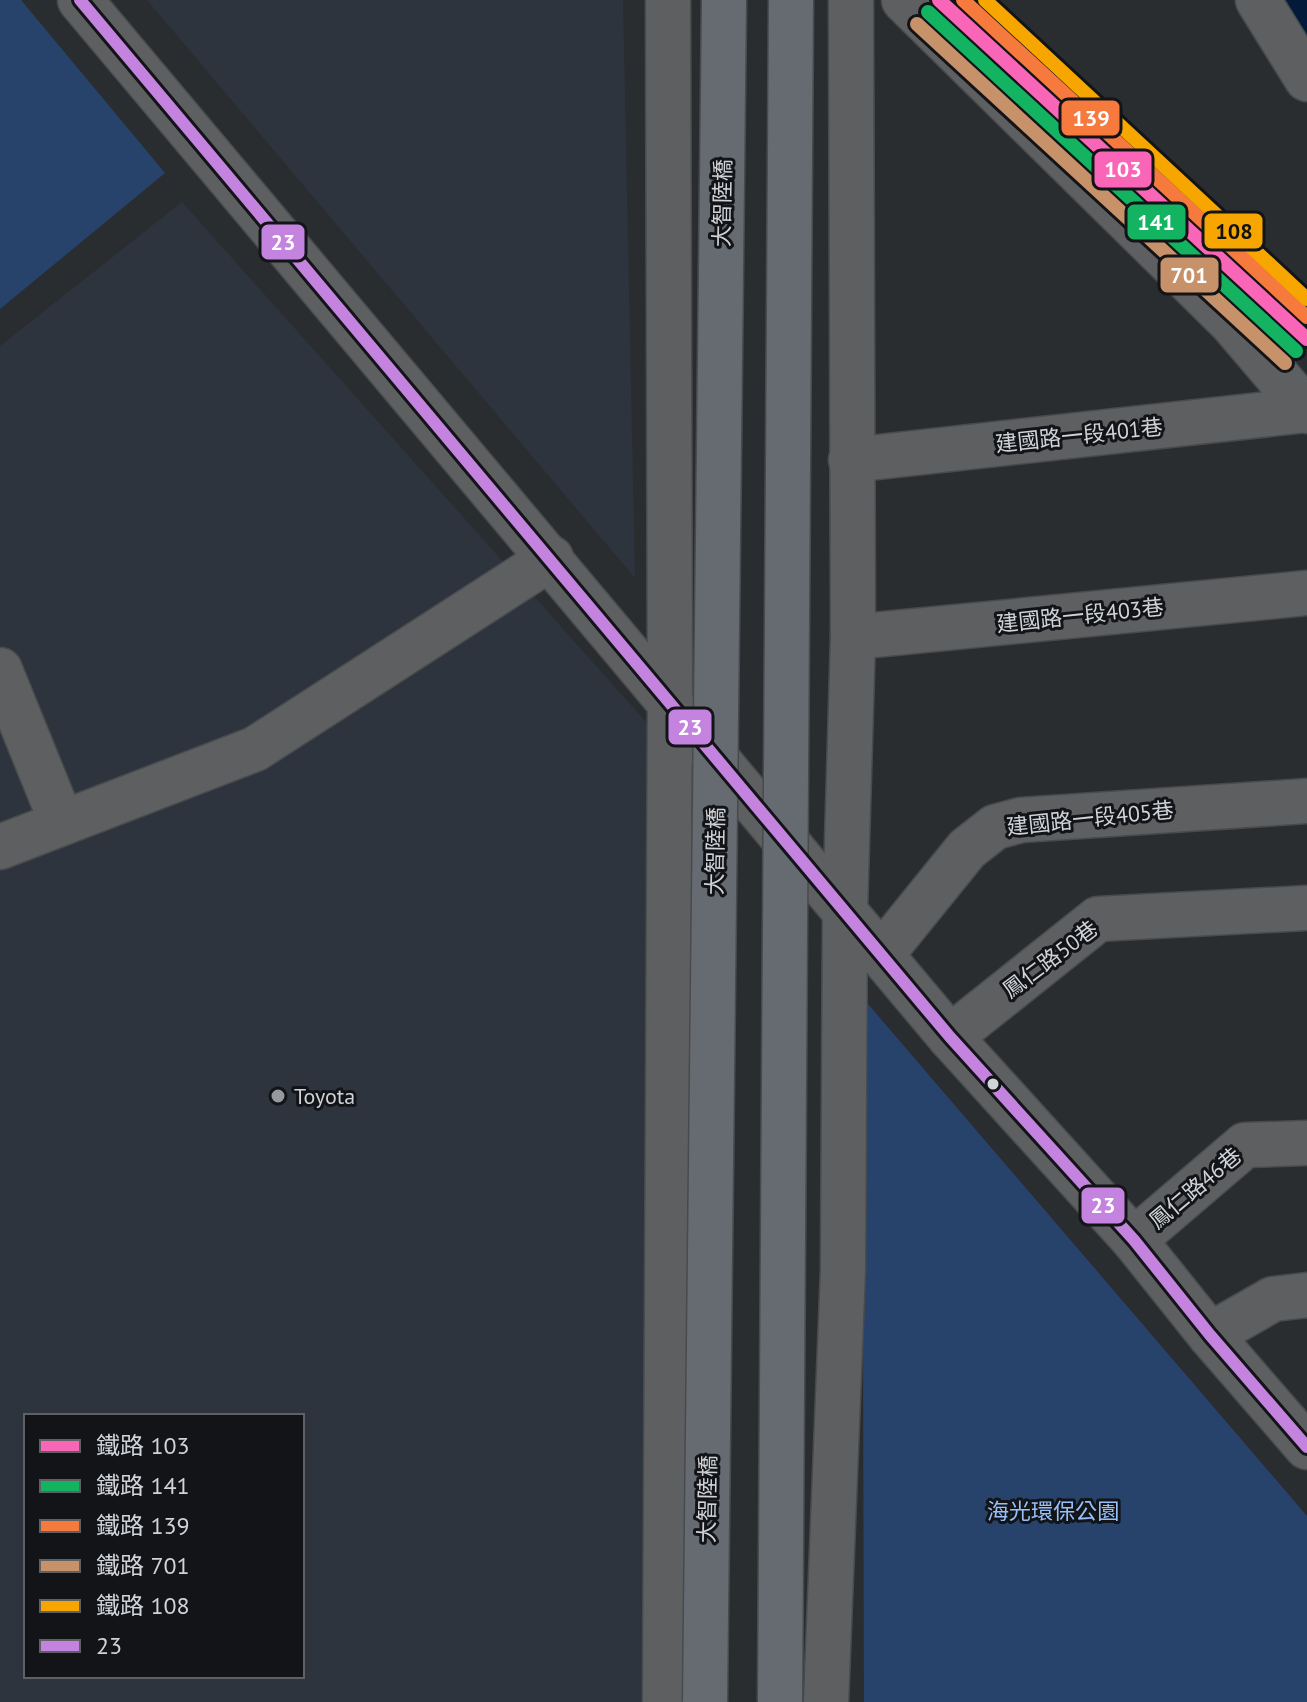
<svg xmlns="http://www.w3.org/2000/svg" width="1307" height="1702" viewBox="0 0 1307 1702" font-family="'PT Sans','Noto Sans TC',sans-serif">
<style>
.built{fill:#2d343e;fill-rule:evenodd}
.green{fill:#27436c}
.lines{fill:none;stroke-linecap:round;stroke-linejoin:round}
.river{stroke:#041a3b;stroke-width:70}
.minor-casing{stroke:#484b4d;stroke-width:47}
.minor{stroke:#5e5f61;stroke-width:44}
.major-bridge-casing{stroke:#484b4d;stroke-width:47;stroke-linecap:butt}
.major-bridge{stroke:#666a71;stroke-width:44}
.bus-1-casing{stroke:#121417;stroke-width:18}
.bus-1{stroke:#c483df;stroke-width:12}
.rail-1-casing{stroke:#121417;stroke-width:20}
.rail-2-casing{stroke:#121417;stroke-width:20}
.rail-3-casing{stroke:#121417;stroke-width:20}
.rail-4-casing{stroke:#121417;stroke-width:20}
.rail-5-casing{stroke:#121417;stroke-width:20}
.rail-1{stroke:#fa66b7;stroke-width:14}
.rail-2{stroke:#13b361;stroke-width:14}
.rail-3{stroke:#f6793e;stroke-width:14}
.rail-4{stroke:#c7916a;stroke-width:14}
.rail-5{stroke:#f7a600;stroke-width:14}
.bus-dot{fill:#d0d3d7;stroke:#121417;stroke-width:3}
.poi-dot{fill:#96999d;stroke:#121417;stroke-width:3}
.labels{text-anchor:middle;stroke-width:6;stroke-linejoin:round;paint-order:stroke}
.street-label{font-size:22px;fill:#d0d3d7;stroke:#121417}
.poi-label{font-size:22px;fill:#d0d3d7;stroke:#121417;text-anchor:start}
.park-label{font-size:22px;fill:#97c0fa;stroke:#121417}
.line-badge{stroke:#121417;stroke-width:3}
.badge-label{font-size:22px;text-anchor:middle;font-weight:bold;fill:#fff}
.pale-badge-label{font-size:22px;text-anchor:middle;font-weight:bold;fill:#111}
</style>
<rect width="100%" height="100%" fill="#2a2d30"/>
<!-- built -->
<g class="built">
<path d="M147,0H623L635,578Z"/>
<path d="M182,202L647,723L651,1702H0V346ZM26,1416H302V1676H26Z"/>
</g>
<!-- green -->
<g class="green">
<path d="M0,0H21L165,173L0,309Z"/>
<path d="M862,997L1307,1516V1702H864Z"/>
</g>
<g class="lines">
<!-- river -->
<path class="river" d="M1285,0L1307,34"/>
<!-- minor casing -->
<g class="minor-casing">
<g id="minor">
<path d="M80,0L950,1037L1134,1240L1210,1335L1307,1447"/>
<path d="M904,0L1231,322L1307,411"/>
<path d="M1258,0L1307,79"/>
<path d="M851,460L1306,410"/>
<path d="M853,637L1307,593"/>
<path d="M0,670L62,823"/>
<path d="M0,847L255,749L551,558"/>
<path d="M882,954L967,849L995,827L1021,820L1307,801"/>
<path d="M950,1037L1098,919L1307,908"/>
<path d="M1134,1240L1245,1145L1307,1143"/>
<path d="M1210,1335L1273,1299L1307,1295"/>
<path d="M665,1702L670,701L668,0"/>
<path d="M826,1702L843,1270L845,911L853,637L851,0"/>
</g>
</g>
<!-- minor -->
<use href="#minor" class="minor"/>
<!-- major-bridge casing -->
<g class="major-bridge-casing">
<g id="major-bridge">
<path d="M705,1702L724,0"/>
<path d="M780,1702L791,0"/>
</g>
</g>
<!-- major-bridge -->
<use href="#major-bridge" class="major-bridge"/>
<!-- bus-1 casing -->
<g class="bus-1-casing">
<path id="bus-1" d="M80,0L950,1037L1134,1240L1210,1335L1307,1447"/>
</g>
<!-- bus-1 -->
<use href="#bus-1" class="bus-1"/>
<!-- rail-1 casing -->
<g class="rail-1-casing">
<path id="rail-1" d="M939,0L1307,339"/>
</g>
<!-- rail-2 casing -->
<g class="rail-2-casing">
<path id="rail-2" d="M928,12L1296,351"/>
</g>
<!-- rail-3 casing -->
<g class="rail-3-casing">
<path id="rail-3" d="M963,0L1307,317"/>
</g>
<!-- rail-4 casing -->
<g class="rail-4-casing">
<path id="rail-4" d="M917,24L1285,363"/>
</g>
<!-- rail-5 casing -->
<g class="rail-5-casing">
<path id="rail-5" d="M985,0L1307,299"/>
</g>
<!-- rail-1 -->
<use href="#rail-1" class="rail-1"/>
<!-- rail-2 -->
<use href="#rail-2" class="rail-2"/>
<!-- rail-3 -->
<use href="#rail-3" class="rail-3"/>
<!-- rail-4 -->
<use href="#rail-4" class="rail-4"/>
<!-- rail-5 -->
<use href="#rail-5" class="rail-5"/>
</g>
<!-- markers -->
<circle class="bus-dot" cx="993" cy="1084" r="7"/>
<circle class="poi-dot" cx="278" cy="1096" r="8"/>
<g class="labels">
<!-- street labels -->
<g class="street-label">
<text transform="translate(722 203) rotate(-89)" y="8">大智陸橋</text>
<text transform="translate(1079 435) rotate(-6)" y="8">建國路一段401巷</text>
<text transform="translate(1080 615) rotate(-6)" y="8">建國路一段403巷</text>
<text transform="translate(1090 818) rotate(-6)" y="8">建國路一段405巷</text>
<text transform="translate(715 851) rotate(-89)" y="8">大智陸橋</text>
<text transform="translate(1050 959) rotate(-37)" y="8">鳳仁路50巷</text>
<text transform="translate(1195 1188) rotate(-40)" y="8">鳳仁路46巷</text>
<text transform="translate(707 1499) rotate(-89)" y="8">大智陸橋</text>
</g>
<!-- poi labels -->
<g class="poi-label">
<text x="294" y="1104">Toyota</text>
</g>
<!-- park labels -->
<g class="park-label">
<text x="1053" y="1519">海光環保公園</text>
</g>
</g>
<g class="line-badge">
<rect x="1060" y="99" width="61" height="38" rx="8" fill="#f6793e"/>
<rect x="1093" y="150" width="60" height="39" rx="8" fill="#fa66b7"/>
<rect x="1126" y="203" width="61" height="38" rx="8" fill="#13b361"/>
<rect x="1203" y="212" width="61" height="38" rx="8" fill="#f7a600"/>
<rect x="260" y="223" width="46" height="38" rx="8" fill="#c483df"/>
<rect x="1159" y="256" width="61" height="38" rx="8" fill="#c7916a"/>
<rect x="667" y="708" width="46" height="38" rx="8" fill="#c483df"/>
<rect x="1080" y="1186" width="46" height="39" rx="8" fill="#c483df"/>
</g>
<g class="badge-label">
<text x="1091" y="126">139</text>
<text x="1123" y="177">103</text>
<text x="1156" y="230">141</text>
<text x="283" y="250">23</text>
<text x="1189" y="283">701</text>
<text x="690" y="735">23</text>
<text x="1103" y="1213">23</text>
</g>
<g class="pale-badge-label">
<text x="1234" y="239">108</text>
</g>
<!-- legend -->
<rect x="24" y="1414" width="280" height="264" fill="#121417" stroke="#5e6064" stroke-width="2"/>
<rect x="40" y="1440" width="40" height="12" fill="#fa66b7" stroke="#5e6064" stroke-width="2"/>
<text x="96" y="1454" font-size="24" fill="#d0d3d7">鐵路 103</text>
<rect x="40" y="1480" width="40" height="12" fill="#13b361" stroke="#5e6064" stroke-width="2"/>
<text x="96" y="1494" font-size="24" fill="#d0d3d7">鐵路 141</text>
<rect x="40" y="1520" width="40" height="12" fill="#f6793e" stroke="#5e6064" stroke-width="2"/>
<text x="96" y="1534" font-size="24" fill="#d0d3d7">鐵路 139</text>
<rect x="40" y="1560" width="40" height="12" fill="#c7916a" stroke="#5e6064" stroke-width="2"/>
<text x="96" y="1574" font-size="24" fill="#d0d3d7">鐵路 701</text>
<rect x="40" y="1600" width="40" height="12" fill="#f7a600" stroke="#5e6064" stroke-width="2"/>
<text x="96" y="1614" font-size="24" fill="#d0d3d7">鐵路 108</text>
<rect x="40" y="1640" width="40" height="12" fill="#c483df" stroke="#5e6064" stroke-width="2"/>
<text x="96" y="1654" font-size="24" fill="#d0d3d7">23</text>
</svg>
